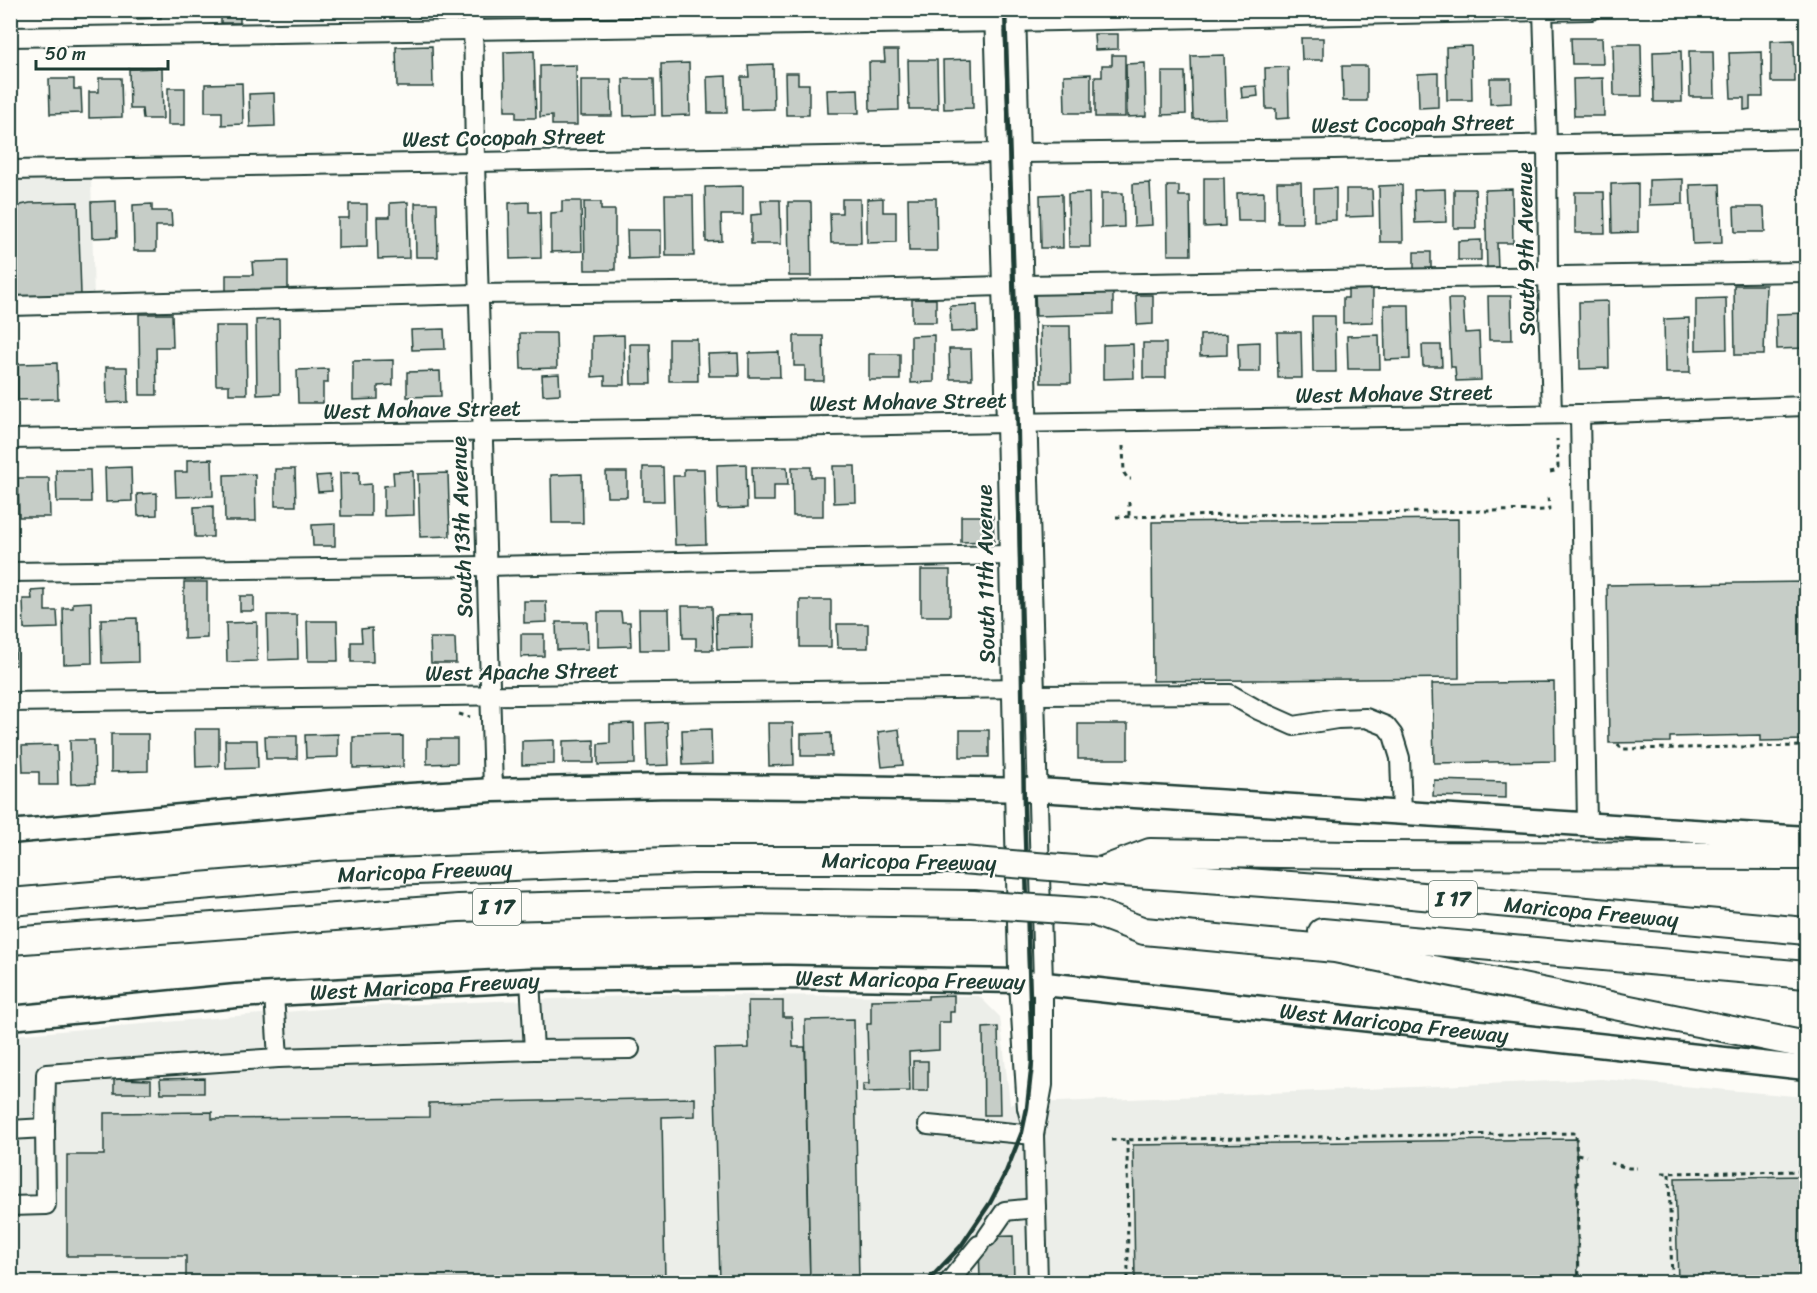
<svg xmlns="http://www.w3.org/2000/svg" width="1817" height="1293" viewBox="0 0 1817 1293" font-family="Sriracha,sans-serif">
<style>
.built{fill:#eceee9}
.building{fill:#c6cdc7;stroke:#1f3d34;stroke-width:1.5}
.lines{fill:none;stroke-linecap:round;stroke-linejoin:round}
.minor-casing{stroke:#1f3d34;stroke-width:22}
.major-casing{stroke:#1f3d34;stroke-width:27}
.highway-casing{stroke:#1f3d34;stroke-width:30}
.path{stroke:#1f3d34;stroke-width:3;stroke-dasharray:4.5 4.5;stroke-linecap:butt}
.minor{stroke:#fdfcf7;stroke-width:18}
.major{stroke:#fdfcf7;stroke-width:22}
.highway{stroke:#fdfcf7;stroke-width:26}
.rail{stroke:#1f3d34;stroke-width:4.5}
.highway-bridge-casing{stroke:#1f3d34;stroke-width:30;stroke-linecap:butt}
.highway-bridge{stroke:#fdfcf7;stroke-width:26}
.labels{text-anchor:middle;stroke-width:4.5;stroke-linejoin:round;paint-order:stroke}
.shield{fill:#fdfcf7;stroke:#62766e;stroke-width:1.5}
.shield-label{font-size:21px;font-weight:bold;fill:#1f3d34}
.street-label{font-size:22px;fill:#1f3d34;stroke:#fdfcf7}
</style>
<rect width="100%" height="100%" fill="#fdfcf7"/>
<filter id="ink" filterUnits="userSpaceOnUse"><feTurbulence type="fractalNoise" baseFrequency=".0167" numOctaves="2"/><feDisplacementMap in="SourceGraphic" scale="12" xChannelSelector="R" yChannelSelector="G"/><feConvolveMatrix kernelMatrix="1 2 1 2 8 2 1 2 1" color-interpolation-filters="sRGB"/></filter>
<g filter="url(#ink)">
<!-- built -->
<g class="built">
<path d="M91,174L94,301L11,303L10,175Z"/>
<path d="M654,995L979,996L1000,1017L1010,1104L1602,1079L1806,1097V1282H11L10,1041L13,1035L344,1007Z"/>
</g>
<!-- building -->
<g class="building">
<path d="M134,10H161V18L134,19Z"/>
<rect x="221" y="10" width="19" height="13"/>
<rect x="418" y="10" width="14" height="7"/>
<path d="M1094,34H1118V49L1095,50Z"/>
<path d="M1301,38H1323V60H1302Z"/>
<path d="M1571,38H1602L1603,64H1572Z"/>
<path d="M1794,40L1795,82H1771V41Z"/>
<path d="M1613,44H1641L1642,96H1614Z"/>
<path d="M432,46L433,87H397L396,47Z"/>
<path d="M1471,46L1472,100H1447L1446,47Z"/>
<path d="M884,50H898L899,110L870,111L869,62H885Z"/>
<path d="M534,51L536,118H516V111H505L504,52Z"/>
<path d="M1681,51L1682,102H1654L1653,52Z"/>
<path d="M1689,51H1713L1714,97H1690Z"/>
<path d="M1762,52L1763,97H1750V109L1744,110V98H1731L1729,53Z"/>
<path d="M1112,55H1125V117H1095V77H1102V65H1112Z"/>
<path d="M1224,55L1226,118L1193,119L1191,56Z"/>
<path d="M972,59L973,108L944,109L943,60Z"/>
<path d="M908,60H937L938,109H909Z"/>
<path d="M689,63L690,115L662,116L661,64Z"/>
<path d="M1145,63L1146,116L1127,117L1126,64Z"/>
<path d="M773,64L774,109L742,110L741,77H749L748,65Z"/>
<path d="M576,65L577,125H552V116L540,117V66Z"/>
<path d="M1342,66H1367V101H1343Z"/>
<path d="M1288,67L1289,118L1276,119V109H1266L1265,68Z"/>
<path d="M162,68L163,119H143L142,109H130L129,69Z"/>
<path d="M1162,72H1185L1186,114L1162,115Z"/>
<path d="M785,73H798V84H809V115H786Z"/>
<path d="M1438,73V107L1419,108L1418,74Z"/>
<path d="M1091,74V113H1065L1064,75Z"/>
<path d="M726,76L727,113H708L707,77Z"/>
<path d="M99,78H121L122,117L89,118V92H99Z"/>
<path d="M1490,78H1511V103L1490,104Z"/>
<path d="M1603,78L1604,116H1574L1573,79Z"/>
<path d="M49,79H74V89H81L82,113L50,114Z"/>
<path d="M623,79H654L655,115L624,116Z"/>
<path d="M581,80H611L612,116H581Z"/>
<path d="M242,83L243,124L222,125V112H205V84Z"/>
<path d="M1257,86L1258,96L1242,98L1241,87Z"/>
<rect x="168" y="88" width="17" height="37"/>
<path d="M858,89L859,113H828L827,90Z"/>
<path d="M274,93L275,126L250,127L249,94Z"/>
<path d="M1204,178H1224L1225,226L1204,227Z"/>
<path d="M1683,179V204L1649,205V180Z"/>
<path d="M1277,182H1301L1302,223H1278Z"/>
<path d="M1150,183L1152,225L1134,226L1133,184Z"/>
<path d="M1638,183V232L1612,233L1611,184Z"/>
<path d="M1720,184L1722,243L1693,244L1690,185Z"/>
<path d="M1402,185L1403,242H1380L1379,186Z"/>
<path d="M743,186V215H721L722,241L706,242L705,187Z"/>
<path d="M1167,186H1179V196H1190L1191,255H1168Z"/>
<path d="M1336,188V220L1314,221V189Z"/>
<path d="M1346,189H1372L1373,216L1346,217Z"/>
<path d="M1445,189L1446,222L1415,223L1414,190Z"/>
<path d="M1454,189H1475L1476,228H1454Z"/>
<path d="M1512,189L1513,243H1497L1498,269H1487L1485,190Z"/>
<path d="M1264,192V221H1238L1237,193Z"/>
<path d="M1575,192H1604L1605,233H1575Z"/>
<path d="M1089,193L1090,247H1069L1068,194Z"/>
<path d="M1101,193H1123L1124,227L1101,228Z"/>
<path d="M1062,194L1063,248H1041L1040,195Z"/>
<path d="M665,195H693L694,256H666Z"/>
<path d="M883,198V212H896V242L867,243V199Z"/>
<path d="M908,198H936L937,251H909Z"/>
<path d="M842,199H860L861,243H831L830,213H842Z"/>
<path d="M761,200H780L781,244H751V215L762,214Z"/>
<path d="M116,201L117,237L92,238L91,202Z"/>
<path d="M562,201H581L582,251L551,252V213L562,212Z"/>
<path d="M78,202L81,295L15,297L12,217L14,213L21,205L30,203Z"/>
<path d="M408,202L409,258L378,259L377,217H390V203Z"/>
<path d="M529,202V212H540L541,258L510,259L509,203Z"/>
<path d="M584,202H601V210H615V270H585Z"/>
<path d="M788,202H811L812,276H789Z"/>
<path d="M415,203H437L438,257H416Z"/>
<path d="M152,204V211H171L172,226H156V251H134L133,205Z"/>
<path d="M349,204H367V247L338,248V218H349Z"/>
<path d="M1734,207H1764L1765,232H1735Z"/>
<path d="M627,230H661V258L628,259Z"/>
<path d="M1481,240V260H1458V241Z"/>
<rect x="1414" y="252" width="17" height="19"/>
<path d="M288,261V293L226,294V275H253L252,262Z"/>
<path d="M1734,285H1766L1764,355H1735Z"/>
<path d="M1373,289V322L1343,323V298H1348V290Z"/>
<path d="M1113,290V314L1036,316L1035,292Z"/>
<path d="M1136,295H1153V324L1137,325Z"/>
<path d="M1488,296H1511L1512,340H1489Z"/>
<path d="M1726,298L1727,349L1696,350V299Z"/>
<rect x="912" y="299" width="24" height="23"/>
<path d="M1448,299H1463L1465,333L1479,332L1481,380L1456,381L1455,367H1451Z"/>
<path d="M1608,301L1609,368L1580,369L1579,302Z"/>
<path d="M977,305L978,331L951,332L950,306Z"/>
<path d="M1384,305H1409L1410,359L1385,360Z"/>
<path d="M1806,313V348L1777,349L1776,314Z"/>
<path d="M139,314H172L173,347H156L157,395H140Z"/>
<path d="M1312,316H1335L1336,372H1313Z"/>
<path d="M1689,318L1690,373H1665L1664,319Z"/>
<path d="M279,319L280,394L257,395L256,320Z"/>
<path d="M215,326H246L247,394H229V385H216Z"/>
<path d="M1040,326H1070L1071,383H1041Z"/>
<path d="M444,329L445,349L412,350L411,330Z"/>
<path d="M1277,332H1301L1302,378H1278Z"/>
<path d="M520,333H556L557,368L521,369Z"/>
<path d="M1227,334V355L1200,356V335Z"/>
<path d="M624,335L625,385H605V376L592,377V336Z"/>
<path d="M934,335V382L911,383V336Z"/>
<path d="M1379,335L1380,369H1348L1347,336Z"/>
<path d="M794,336H823L824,381H805V366H794Z"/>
<path d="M669,339H697L698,381H669Z"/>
<path d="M1260,342V372H1239L1238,343Z"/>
<rect x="1143" y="343" width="23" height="35"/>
<path d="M630,344H650L651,384H631Z"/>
<path d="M1133,344L1134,378L1103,379V345Z"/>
<path d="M1422,345H1441L1442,366H1423Z"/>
<path d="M949,349H971L972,379H950Z"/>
<path d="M779,352L780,377H749V353Z"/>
<path d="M738,353L739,376H709L708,354Z"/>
<rect x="869" y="354" width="31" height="26"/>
<path d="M393,360V385L378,386V399L353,400V361Z"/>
<path d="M57,363L58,399L18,400V364Z"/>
<path d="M106,367H127L128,402L107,403Z"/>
<path d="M328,369V383H323V403H298L297,370Z"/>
<path d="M440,371L441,396L407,397V372Z"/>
<path d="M559,374L560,394L543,395L542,375Z"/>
<path d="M212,459L213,496L176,497L175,472H187V460Z"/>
<path d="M746,464L747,508L718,509L717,465Z"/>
<path d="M833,466H855L856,502L834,503Z"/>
<path d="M131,467L132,501L106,502L105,468Z"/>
<path d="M643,467H663L664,501H643Z"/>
<path d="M752,467H787L788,485H774V501H753Z"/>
<path d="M792,467H811V477H823V516H793Z"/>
<path d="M275,469H295L296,506H275Z"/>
<path d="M684,469H704L706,544L675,545L673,476H684Z"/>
<path d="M56,470H90L91,502H57Z"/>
<path d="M413,471L414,515L384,516V486L394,485L393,472Z"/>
<path d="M359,472V485L371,484V516H341L340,473Z"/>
<path d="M606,472H627V497H607Z"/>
<path d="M448,473L450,536L420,537L418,474Z"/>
<path d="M255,474L256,521H225L224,475Z"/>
<path d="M582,474L583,523H552L551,475Z"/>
<path d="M330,475L332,491L318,492L316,476Z"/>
<rect x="10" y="478" width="3" height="23"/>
<path d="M18,478H49L50,517H19Z"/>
<path d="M157,493V515L138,516L137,494Z"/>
<path d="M213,506V537H195L194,507Z"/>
<path d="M961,516H993L994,541L961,542Z"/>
<path d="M1458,519L1459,678L1153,681L1152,522Z"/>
<path d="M335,524V546H313L312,525Z"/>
<rect x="921" y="570" width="29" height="46"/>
<path d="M184,582H207V638L184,639Z"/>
<path d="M1806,582V736H1805V740L1761,741V735L1670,737V742L1609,743L1607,585Z"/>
<path d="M45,590V611H57L58,628L24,629L23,599H32L31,591Z"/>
<rect x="240" y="596" width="14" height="15"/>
<rect x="800" y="600" width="31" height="47"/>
<path d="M524,601H546L547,622L524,623Z"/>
<path d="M91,602L92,663L64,664L63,608H73V603Z"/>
<path d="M682,606H712L713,650H696V638H683Z"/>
<path d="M639,609H669L670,650H640Z"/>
<path d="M598,612H621L622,622H630L631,646L598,647Z"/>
<path d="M752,614V648L717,649L716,615Z"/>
<path d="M267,615H297L298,659L268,660Z"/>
<path d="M137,618L138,662L102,663L101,619Z"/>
<path d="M307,621H337L338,661H308Z"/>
<path d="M10,622H15L16,665H10Z"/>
<path d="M257,622V661L227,662L226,623Z"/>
<path d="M556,622H587L588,649L557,650Z"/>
<path d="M837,624H868V648H838Z"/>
<path d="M372,628L373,662H351V642H362L361,629Z"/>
<path d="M521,634H544V656L521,657Z"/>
<path d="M430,638H455L456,663H431Z"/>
<path d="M1554,682L1555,761L1434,763L1432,684Z"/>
<path d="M667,722L669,765L647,766L646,723Z"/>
<path d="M634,723L635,764L598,765V744L610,743V724Z"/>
<path d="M768,723H793L794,765L769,766Z"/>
<rect x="1078" y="724" width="50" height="35"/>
<path d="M195,729H219V766L196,767Z"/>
<path d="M711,729L712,764L683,765L682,730Z"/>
<path d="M899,729L903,765L882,767L878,732Z"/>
<rect x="960" y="730" width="29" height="27"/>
<path d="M831,733L832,756H801V734Z"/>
<path d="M111,734H148V771L111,772Z"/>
<path d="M338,734V757L306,758L305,735Z"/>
<path d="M265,736H297V759H266Z"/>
<path d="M403,736V767L353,768V737Z"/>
<path d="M427,739H457V763L427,764Z"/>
<path d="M70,740H94L95,783L71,784Z"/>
<path d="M225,740H257L258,768L226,769Z"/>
<path d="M554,740V764L522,765V741Z"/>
<path d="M594,740V763H563V741Z"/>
<path d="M57,745L58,785H39V772H23L22,746Z"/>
<path d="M1434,780L1506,782V798L1433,796Z"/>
<path d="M954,995V1012H950V1022H939V1050L909,1052L910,1091L863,1092V1084H869L867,1024H871V1000L928,999V996Z"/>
<path d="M748,1001H783V1017H792L793,1047H805L810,1282H720L714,1049L749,1048Z"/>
<path d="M854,1019L859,1282H810L805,1020Z"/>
<path d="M998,1027L1000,1115H984L983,1028Z"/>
<rect x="913" y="1061" width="15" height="30"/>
<path d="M204,1078V1093H161L160,1079Z"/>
<path d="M114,1079L151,1080V1093H114Z"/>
<path d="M695,1098V1116L662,1117L665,1282H186V1256H67V1155H104V1113L212,1112V1119L429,1117V1103Z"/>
<path d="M1576,1139L1578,1282H1135L1133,1145Z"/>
<path d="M1806,1176V1282H1678L1675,1178Z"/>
<path d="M1013,1236L1014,1282H980L979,1237Z"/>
</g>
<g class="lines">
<!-- minor casing -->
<g class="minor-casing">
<g id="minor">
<path d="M473,10L475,162L493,790"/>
<path d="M994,10L1006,423L1018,968L1027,1108L1032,1127"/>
<path d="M1543,10L1547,144L1548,276L1552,414"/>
<path d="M1016,11L1043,983V1085L1034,1135L1038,1282"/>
<path d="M10,37L1005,22L1592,10"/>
<path d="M1021,153L1334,149L1806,139"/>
<path d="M10,170L998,153"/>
<path d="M1024,285L1806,272"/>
<path d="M10,306L478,294L861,290L1002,286"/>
<path d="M1580,414L1587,824"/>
<path d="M10,439L1580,414L1806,406"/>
<path d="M10,572L486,566L1008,555"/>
<path d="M1035,695L1230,694L1258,710L1294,726L1337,719L1366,718L1386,726L1393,735L1400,758L1402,813"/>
<path d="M10,702L1024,688"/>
<path d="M274,994L278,1058"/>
<path d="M534,1050L630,1049"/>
<path d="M928,1125L1034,1135"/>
<path d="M10,1130L45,1128"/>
<path d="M10,1206L46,1205L45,1128L46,1074L278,1058L534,1050L530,980"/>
<path d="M987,1237L1005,1211L1036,1208"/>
<path d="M949,1282L979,1245"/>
</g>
</g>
<!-- major casing -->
<g class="major-casing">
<g id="major">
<path d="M10,832L394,796L493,790L672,786L830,787L1038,790L1806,838"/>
<path id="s1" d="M10,1018L236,996L530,980L787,977L1018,981L1806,1068"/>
</g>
</g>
<!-- highway casing -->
<g class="highway-casing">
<g id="highway">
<path d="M1100,871L1150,852L1352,855L1806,856"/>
<path id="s2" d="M1109,872L1346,889L1806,931"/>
<path id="s3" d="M10,902L341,874L691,860H962"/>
<path d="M1094,912L1144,931L1335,949L1806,1045"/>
<path d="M1322,932L1806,975"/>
<path d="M10,941L458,908L745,901L973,904"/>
</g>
</g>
<!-- path -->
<g class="path">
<path d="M1123,446L1124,473L1128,479H1131"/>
<path d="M1550,472L1555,471L1558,467L1557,439"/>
<path d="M1129,502V517"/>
<path d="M1116,517L1549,510L1548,496"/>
<path d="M459,714L470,717"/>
<path d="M1618,744L1621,749L1806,746"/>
<path d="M1111,1140L1576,1133L1579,1282"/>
<path d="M1127,1140L1128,1282"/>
<path d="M1577,1154L1586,1156"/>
<path d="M1610,1163L1629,1168H1637"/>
<path d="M1662,1173L1806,1171"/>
<path d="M1669,1174L1672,1282"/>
</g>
<!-- minor -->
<use href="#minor" class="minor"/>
<!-- major -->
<use href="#major" class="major"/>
<!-- highway -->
<use href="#highway" class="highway"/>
<!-- rail -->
<path class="rail" d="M927,1282L961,1246L990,1203L1006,1172L1022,1132L1027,1108L1032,1062L1024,806L1017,380L1005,10"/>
<!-- highway-bridge casing -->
<g class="highway-bridge-casing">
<g id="highway-bridge">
<path d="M962,860L1100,871"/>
<path d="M973,904L1094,912"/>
</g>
</g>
<!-- highway-bridge -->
<use href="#highway-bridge" class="highway-bridge"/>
</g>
</g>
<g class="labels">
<!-- shield labels -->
<g class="shield">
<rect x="1429" y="881" width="48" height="36" rx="4.5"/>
<rect x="473" y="889" width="48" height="36" rx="4.5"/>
</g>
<g class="shield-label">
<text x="1453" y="906">I 17</text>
<text x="497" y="914">I 17</text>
</g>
<!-- street labels -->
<g class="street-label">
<text transform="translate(1413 123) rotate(-1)" y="8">West Cocopah Street</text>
<text transform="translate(504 137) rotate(-1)" y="8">West Cocopah Street</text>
<text transform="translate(1525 249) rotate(-91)" y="8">South 9th Avenue</text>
<text transform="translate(1394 393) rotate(-1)" y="8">West Mohave Street</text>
<text transform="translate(908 401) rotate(-1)" y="8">West Mohave Street</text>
<text transform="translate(422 409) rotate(-1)" y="8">West Mohave Street</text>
<text transform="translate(461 527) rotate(-92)" y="8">South 13th Avenue</text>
<text transform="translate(985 574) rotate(-91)" y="8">South 11th Avenue</text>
<text transform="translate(522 671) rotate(-1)" y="8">West Apache Street</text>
<text transform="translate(909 861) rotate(1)" y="8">Maricopa Freeway</text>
<text dy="8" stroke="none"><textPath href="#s3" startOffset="416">Maricopa Freeway</textPath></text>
<text dy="8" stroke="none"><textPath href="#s2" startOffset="484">Maricopa Freeway</textPath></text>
<text dy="8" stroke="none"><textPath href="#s1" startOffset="902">West Maricopa Freeway</textPath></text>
<text dy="8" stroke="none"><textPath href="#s1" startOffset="416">West Maricopa Freeway</textPath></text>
<text dy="8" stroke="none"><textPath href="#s1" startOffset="1388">West Maricopa Freeway</textPath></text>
</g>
</g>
<!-- margin -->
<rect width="1817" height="1293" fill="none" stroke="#fdfcf7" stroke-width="36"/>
<rect x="18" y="18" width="1781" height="1257" fill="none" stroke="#1f3d34" stroke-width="2" filter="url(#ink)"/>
<!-- scale -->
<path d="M36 60v9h132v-9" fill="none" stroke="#1f3d34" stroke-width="3"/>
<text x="45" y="60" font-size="18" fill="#1f3d34" stroke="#fdfcf7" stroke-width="4.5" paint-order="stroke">50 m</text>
</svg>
